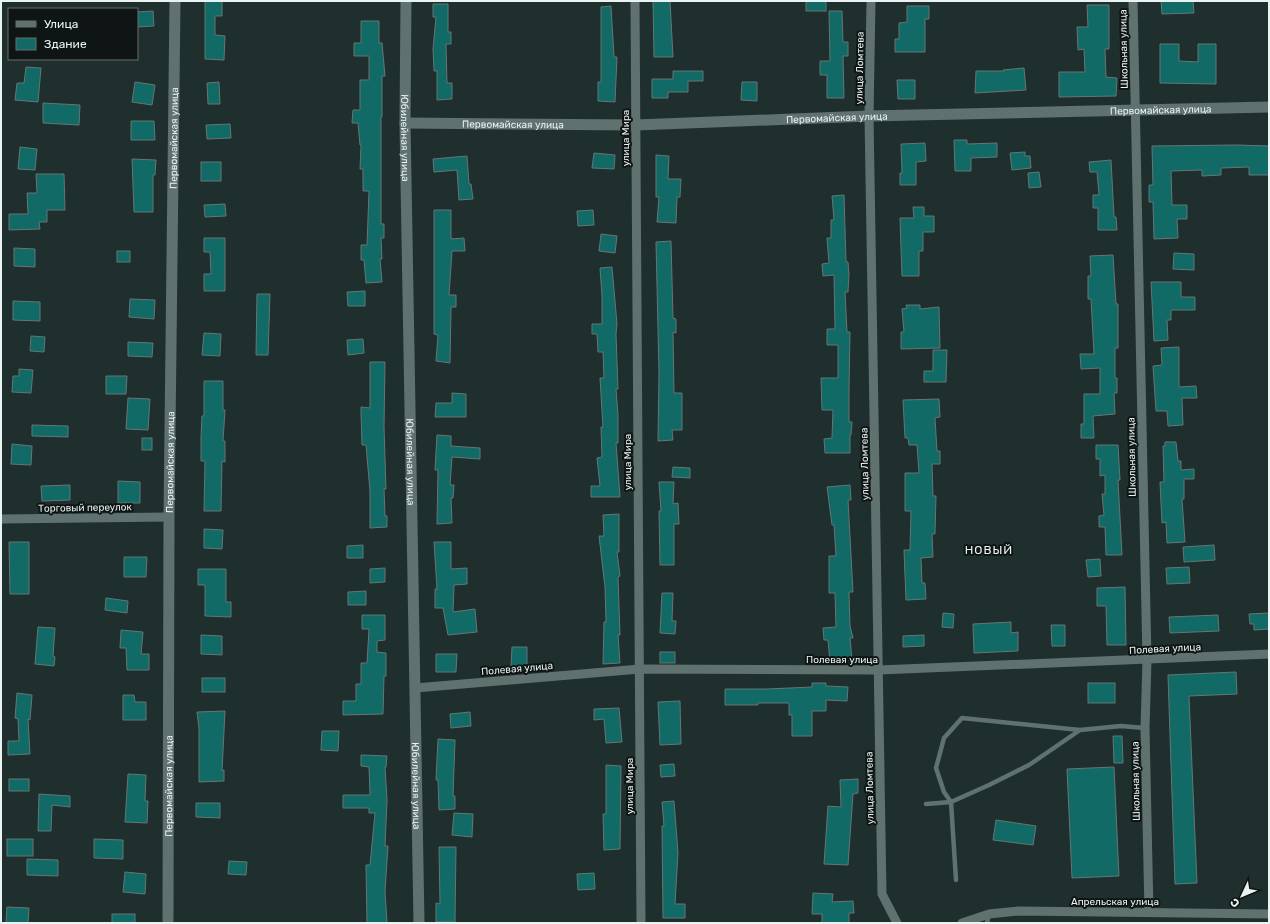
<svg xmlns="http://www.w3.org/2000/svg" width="1270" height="924" viewBox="0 0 1270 924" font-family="Rubik,sans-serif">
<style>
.building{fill:#116a65;stroke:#657674}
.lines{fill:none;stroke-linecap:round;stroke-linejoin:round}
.service{stroke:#607270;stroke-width:4.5}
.minor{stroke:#607270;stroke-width:9}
.tertiary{stroke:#607270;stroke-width:11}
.labels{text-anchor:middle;stroke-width:4;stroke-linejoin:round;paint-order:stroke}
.street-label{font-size:10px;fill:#e9f3f2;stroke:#0f1515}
.quarter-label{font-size:12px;letter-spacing:1px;fill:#e9f3f2;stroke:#0f1515}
</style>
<rect width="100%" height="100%" fill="#1f2f2e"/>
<!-- building -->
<g class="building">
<path d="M205,1H222V16H215V35L225,36L224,60L205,59Z"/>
<path d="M653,1H670L673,57H654Z"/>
<rect x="806" y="1" width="20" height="10"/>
<path d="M1161,1H1193L1194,13L1162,14Z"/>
<path d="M433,4H448V32H451V44H446L447,83H452V99L437,100V71H434L433,49L436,17H433Z"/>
<path d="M1087,5H1109V49H1105L1106,77L1117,78L1116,96L1059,97V72H1085L1084,49L1078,50L1077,27H1088Z"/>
<path d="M611,6L614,57H617L615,102L598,101V82H601V7Z"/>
<path d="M907,6H929V19H925V52H895V39H899V23L907,22Z"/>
<path d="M153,11L154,26L137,27V12Z"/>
<path d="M829,11H842L843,42H848V56H843L844,98H827V75H820V61H830Z"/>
<path d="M361,21H379V43H382L385,76H382V117H381V224H384V238H381L382,259H380L382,282L366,283L364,260H361V245H367L369,191H363V169H360L361,145H360L358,123H352L353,110H360V80H369V56H354V43H361Z"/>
<path d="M1160,44H1179V61L1198,62V44H1216V84L1160,83Z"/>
<path d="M26,67L41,68L38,102L15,100L17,83H24Z"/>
<path d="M1024,68L1026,90L975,93L976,71H1004L1003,70Z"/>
<path d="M673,71H703V81H688V92H668V98H652V79H673Z"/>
<path d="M897,80H915V99H898Z"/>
<path d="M135,82L155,85L152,105L132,102Z"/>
<path d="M219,82L220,104H208L207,83Z"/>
<path d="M742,82H757V101L741,100Z"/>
<path d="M43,103L80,105L79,125L43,123Z"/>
<path d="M131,121H154L155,140H131Z"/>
<path d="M230,124L231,138L207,139L206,125Z"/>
<path d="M954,140H967V144L997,143V157L971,158V171H955Z"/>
<path d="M925,143L926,161L916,162V185H900V173H902L901,144Z"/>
<path d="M1237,145L1269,146V175H1249V167L1221,168V175L1202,176V170L1171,171L1172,205H1187V219H1177L1178,238L1154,239L1153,202H1149V185H1153L1152,146Z"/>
<path d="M20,147L37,149L35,170L18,169Z"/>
<path d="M1025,152V156H1030L1031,168L1012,170L1010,153Z"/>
<path d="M594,153L615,155L614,169L592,168Z"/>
<path d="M656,155L669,156L668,179H681L680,197H677L676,223L657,222L659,197H656Z"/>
<path d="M467,156L469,184H471L473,199L459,200L457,170L434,172L433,159Z"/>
<path d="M132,159L156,160L155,175H153V212H134Z"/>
<path d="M1111,160L1114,217H1116L1117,230H1098V208H1093V195H1099L1097,172H1090L1089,162Z"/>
<rect x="201" y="162" width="20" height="19"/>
<path d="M1039,172L1041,187L1029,188L1028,173Z"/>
<path d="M36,174H64L65,210H47V222H39L40,229L9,230V214H28L27,193H37Z"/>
<path d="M844,195L846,262H848L849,274L848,292H845L847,332H850L849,390V422H852L851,435H850V453H825L824,439L832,438L833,410H822L821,378H838V345H827V329H835L834,275L823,276L822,264L829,263L827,238H831V220H834L832,196Z"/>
<path d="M225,204L226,216L205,217L204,205Z"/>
<path d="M913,207H924V216H934V232H923V251H919V276H902L900,218H914Z"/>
<path d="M434,210H451V239L464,238L465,251H452L449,295H456V307H451L450,363L436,361L438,335L434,334Z"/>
<path d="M593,210L594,225L578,226L577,211Z"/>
<path d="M601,234L617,236L615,253L599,251Z"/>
<path d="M204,238H225V291H204V274H211L210,252H204Z"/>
<path d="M671,241L673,318L676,319V333L673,332L674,393H682V430H672L673,440L658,441L659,373L656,242Z"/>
<path d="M14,248L35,249V267L14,266Z"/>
<rect x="117" y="251" width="13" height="11"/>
<path d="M1174,253L1194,254V270L1173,269Z"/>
<path d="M1113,255L1116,304H1118V348H1115V378H1117V393H1114L1115,414L1093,416L1094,438H1081V424H1084V394H1100V368L1081,369L1080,354H1094L1091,299H1088V276H1091L1090,256Z"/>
<path d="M612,267L617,324L616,334L618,389H616L618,415V443H616L620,497H591V486H600L597,458L602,457L601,427H603L600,378H604L603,352H598L597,334H592V324H602V296L600,268Z"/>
<path d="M1151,282H1181V297H1195V310H1171V320H1167L1168,340L1154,341Z"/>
<path d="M365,291V306H348L347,292Z"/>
<path d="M257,294H270L268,355H256Z"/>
<path d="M130,299L155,300L154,319L129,317Z"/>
<path d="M13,301L40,302V321L13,320Z"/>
<path d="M906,305H920V309L939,307L940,348L901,349V332H904L902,309L907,308Z"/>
<path d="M204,333L221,334L220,356L202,355Z"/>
<path d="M31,336L45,337L44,352L30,351Z"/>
<path d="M363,339L364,353L348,355L347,340Z"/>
<path d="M128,342L153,343L152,357L128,356Z"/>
<path d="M1179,347V387L1196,386L1197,398H1182L1183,425L1168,426L1167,411H1156L1153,366L1162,365L1161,348Z"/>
<path d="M933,350H947L946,382H924V371H933Z"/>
<path d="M370,362H385L384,427L386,489H384L385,516H387V527L370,528V491L366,445H362L361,414V407L370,408Z"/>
<path d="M19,369L33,370L31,393L12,392L13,376H19Z"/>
<path d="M106,376H127L126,394H106Z"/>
<path d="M204,381H223V410H225L223,441H225V462L222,461L221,511H204L205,461H201V437L202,416H204Z"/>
<path d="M452,393L466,394V417H435L436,403H452Z"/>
<path d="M128,398L150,399L148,430L126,429Z"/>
<path d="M939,399L940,417L935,418L937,451H940V464H932L933,496H936L935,534H932L933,557L921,558L922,583H925L926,599L906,600L904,550H910L911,511H905V473H919L917,445H909L908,438H905L903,400Z"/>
<path d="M32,425L68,426V437L32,436Z"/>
<path d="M437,435L451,436V446L480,448V459L452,457L450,485H454L453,498H451L452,523L437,524L438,470H435Z"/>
<rect x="142" y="438" width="10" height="12"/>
<path d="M1165,442H1176L1178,461H1181V470L1194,469V479H1184V499H1182L1185,542L1167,543L1166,522L1162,523L1160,482H1164L1163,446H1165Z"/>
<path d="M12,444L32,446L31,465L11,464Z"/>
<path d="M1096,445H1118L1120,480H1118L1122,555H1106L1105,527H1099V516L1104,515L1102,494H1105V475L1100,476V459H1096Z"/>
<path d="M673,467L690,468V478L672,477Z"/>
<path d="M118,481L140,482V503H118Z"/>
<path d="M659,482H674L673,504L678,503L679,524H674V565H660L659,511H661Z"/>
<path d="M70,485V500L42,501L41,486Z"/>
<path d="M850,485L851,500H848L853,592H849L850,626L853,638H850L852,660L830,662L828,640H824L823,628L836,627L835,593H829V556H836L834,525H832L827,487Z"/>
<path d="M619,514V552H617L620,576L618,577L620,635H618L620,663L603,664L604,622H606L605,587L599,536H604L603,515Z"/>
<path d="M204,529L223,530L222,549L204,548Z"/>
<path d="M9,542H29V594H10Z"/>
<path d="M434,542H451V569L467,568V584L454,585L453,612L475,609L477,632L448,635L443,608H435V589H437Z"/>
<path d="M363,545V558H347V546Z"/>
<path d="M1214,545L1215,560L1184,562L1183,547Z"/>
<path d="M124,557H147L146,577H124Z"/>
<path d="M1100,559L1101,576L1088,577L1086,560Z"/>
<path d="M1189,567L1190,583L1167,584L1166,568Z"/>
<path d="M385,568V582L370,583V569Z"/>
<path d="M198,569H226V602H231V617L205,616V585H198Z"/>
<path d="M1125,587L1126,645H1107L1106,606H1097V588Z"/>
<path d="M366,591V605H348V592Z"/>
<path d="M662,593H673L672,621H676L675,634L660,633Z"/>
<path d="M106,598L128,601L127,613L105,610Z"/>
<path d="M943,613L954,614L953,628L942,627Z"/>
<path d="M1269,613V629L1254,630V624H1250L1249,614Z"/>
<path d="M362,615H385V640L377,641V652L386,653V676H384L383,714L343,715V701H356V684H361V663H367L369,629H362Z"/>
<path d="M1218,615L1219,631L1170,633L1169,617Z"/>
<path d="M1011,622V633L1018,632V651L974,653L973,624Z"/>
<path d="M1051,625H1065V646H1052Z"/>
<path d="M38,627L55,628L53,656L55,657L54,666L35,664Z"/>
<path d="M121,630L143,632L141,654H149V670H127L126,648H120Z"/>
<path d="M201,635L222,636V655L201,654Z"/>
<path d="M924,635V646L903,647V636Z"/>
<path d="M512,647H527V668L511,667Z"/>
<rect x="660" y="652" width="15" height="11"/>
<path d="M436,654H457L456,672H436Z"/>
<path d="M1236,672L1237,694L1189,696L1197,883L1175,884L1168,675Z"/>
<rect x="202" y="678" width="23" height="14"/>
<path d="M812,683H826V686L848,687L847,701L826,700V711H812V736H792V715H789V703H758V705H725V689H767L812,687Z"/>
<rect x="1088" y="683" width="27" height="20"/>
<path d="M17,693L32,695L30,720L28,719L30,754L8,755V741H19L18,719L15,718Z"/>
<path d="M123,695H134L135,702H146V720H123Z"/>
<path d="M680,701L681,744L660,745L658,702Z"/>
<path d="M619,708L622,742L606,743L604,719L594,720V709Z"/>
<path d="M225,711L222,771L224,770V781L199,782V728L197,712Z"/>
<path d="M470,712L471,726L451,728L450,714Z"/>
<path d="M322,731H339L338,751L321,750Z"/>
<path d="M1113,736H1122L1123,763H1114Z"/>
<path d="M438,739L455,740L453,796H455V809L439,810L438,780H436Z"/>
<path d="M361,755L387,756L386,767H385L387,800L385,846H388L385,891L387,923H367L366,865H370L375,813H369V808H343V795H370L369,767L361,766Z"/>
<path d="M674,764L675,776L661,777L660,765Z"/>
<path d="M606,765L621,766L620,849L604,850L603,814H606Z"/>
<path d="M1114,767L1119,876L1072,878L1067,769Z"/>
<path d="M128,774L146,775L145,801H148L147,823L125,822Z"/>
<rect x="9" y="779" width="20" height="12"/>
<path d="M858,779V793L853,794L848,865L824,864L828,806L841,807L840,780Z"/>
<path d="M39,794L70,796V807L52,805L51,831H38Z"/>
<path d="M674,801L678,853L675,904H685V918H663L662,826H664L662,802Z"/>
<path d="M196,803H220V818L196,817Z"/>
<path d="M454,813L473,814L472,837L452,835Z"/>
<path d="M996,820L1036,826L1033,845L993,840Z"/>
<rect x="7" y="839" width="26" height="17"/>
<path d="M94,839L123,840V859L94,858Z"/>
<path d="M439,847H456L455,922H436V903L440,904Z"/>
<path d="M27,859L58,860V876L27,875Z"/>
<path d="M229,861L247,862L246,875L228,874Z"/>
<path d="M125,872L146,874L145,894L123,892Z"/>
<path d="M594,873L595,889L578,890L577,874Z"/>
<path d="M813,893L833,894L832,902L853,901L854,913H849V923H822V914H812Z"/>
<path d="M7,907L29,908L28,923H6Z"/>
<rect x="112" y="914" width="23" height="9"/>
</g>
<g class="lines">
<!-- service -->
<g class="service">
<path d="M926,804L951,802L989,785L1029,765L1080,730"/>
<path d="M956,880L951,802L944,792L936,768L944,738L962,718L1080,730L1121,726L1145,728"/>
<path d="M987,923L989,914"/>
</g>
<!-- minor -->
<g class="minor">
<path d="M635,1L641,923"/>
<path d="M871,1L869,116L882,894L897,923"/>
<path d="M1133,1L1147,660L1145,728L1149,912"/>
<path d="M1,519L169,517"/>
<path d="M415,688L640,669L879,670L1269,654"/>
<path d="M962,923L989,914L1019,911L1269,914"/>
</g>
<!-- tertiary -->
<g class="tertiary">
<path id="s1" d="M406,1L405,123L419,923"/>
<path id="s2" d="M405,123L636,125L869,116L1269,107"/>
<path id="s3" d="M168,923L169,517L175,1"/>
</g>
</g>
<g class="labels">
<!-- street labels -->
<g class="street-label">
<text transform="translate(1123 49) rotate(-91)" y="4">Школьная улица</text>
<text transform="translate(859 68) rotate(-89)" y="4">улица Ломтева</text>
<text dy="4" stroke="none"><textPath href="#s2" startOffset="756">Первомайская улица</textPath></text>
<text dy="4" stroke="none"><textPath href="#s2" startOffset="432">Первомайская улица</textPath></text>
<text dy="4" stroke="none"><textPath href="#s2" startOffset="108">Первомайская улица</textPath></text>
<text dy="4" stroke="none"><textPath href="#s3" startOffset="785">Первомайская улица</textPath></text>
<text dy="4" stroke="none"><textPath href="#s1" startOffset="137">Юбилейная улица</textPath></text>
<text transform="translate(625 138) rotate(-90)" y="4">улица Мира</text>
<text transform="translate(1131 457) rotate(-91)" y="4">Школьная улица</text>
<text dy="4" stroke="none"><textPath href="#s3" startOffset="461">Первомайская улица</textPath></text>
<text dy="4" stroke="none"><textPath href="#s1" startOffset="461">Юбилейная улица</textPath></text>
<text transform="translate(627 462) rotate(-90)" y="4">улица Мира</text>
<text transform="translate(864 464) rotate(-91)" y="4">улица Ломтева</text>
<text transform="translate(85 507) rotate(-1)" y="4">Торговый переулок</text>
<text transform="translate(1165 648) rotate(-3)" y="4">Полевая улица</text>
<text x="842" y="663">Полевая улица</text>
<text transform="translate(517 668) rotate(-5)" y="4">Полевая улица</text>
<text transform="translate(1135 781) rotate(-91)" y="4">Школьная улица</text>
<text dy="4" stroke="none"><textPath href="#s3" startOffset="137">Первомайская улица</textPath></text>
<text dy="4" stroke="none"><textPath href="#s1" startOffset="785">Юбилейная улица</textPath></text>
<text transform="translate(629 786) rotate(-90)" y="4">улица Мира</text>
<text transform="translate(869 788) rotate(-91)" y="4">улица Ломтева</text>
<text x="1115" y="905">Апрельская улица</text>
</g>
<!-- quarter labels -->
<g class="quarter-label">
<text x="989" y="554">НОВЫЙ</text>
</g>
</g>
<!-- border -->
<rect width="1270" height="924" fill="none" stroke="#e9f3f2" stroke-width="4"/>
<!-- legend -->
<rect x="8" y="8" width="130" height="52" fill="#0f1515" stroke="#666e6d"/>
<rect x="16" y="21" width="20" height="6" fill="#607270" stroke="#666e6d"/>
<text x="44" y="28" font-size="12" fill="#e9f3f2">Улица</text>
<rect x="16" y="38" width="20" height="12" fill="#116a65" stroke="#666e6d"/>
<text x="44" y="48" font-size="12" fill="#e9f3f2">Здание</text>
<!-- north arrow -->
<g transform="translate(1242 896) rotate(226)" stroke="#0f1515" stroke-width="3" paint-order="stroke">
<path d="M0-3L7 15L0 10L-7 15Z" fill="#e9f3f2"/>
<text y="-6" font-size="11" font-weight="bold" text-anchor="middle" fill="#e9f3f2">С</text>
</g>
</svg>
